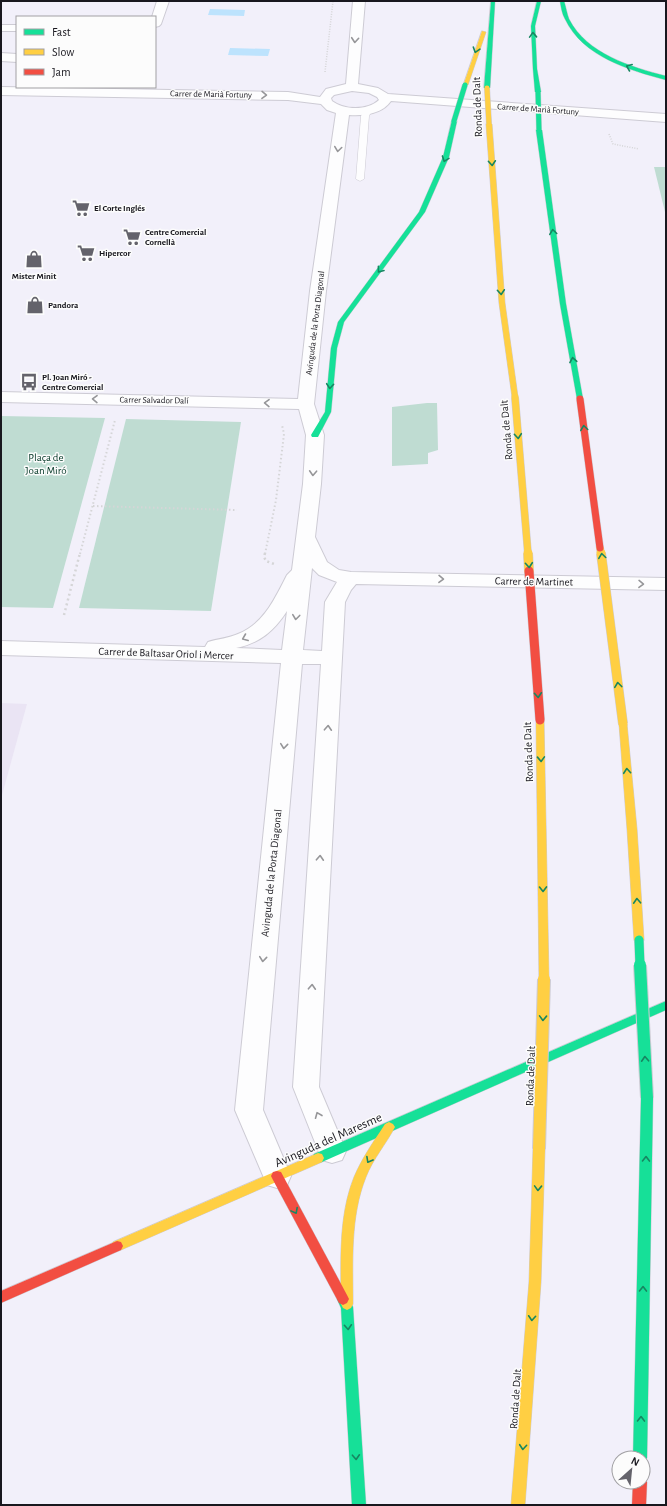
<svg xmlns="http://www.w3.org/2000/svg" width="667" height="1506" viewBox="0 0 667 1506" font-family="'Alegreya Sans',sans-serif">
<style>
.education{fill:#eae4f4}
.green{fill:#bfdcd2}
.water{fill:#bde3fd}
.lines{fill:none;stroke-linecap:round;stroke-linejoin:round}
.lane-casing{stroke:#cdcbd4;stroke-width:1}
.street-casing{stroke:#cdcbd4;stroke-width:2}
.fast-casing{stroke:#cdcbd4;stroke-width:1}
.slow-casing{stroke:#cdcbd4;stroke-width:1}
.jam-casing{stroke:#cdcbd4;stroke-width:1}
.path-far2{stroke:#d5d5d7;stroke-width:1.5;stroke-dasharray:1 1.5;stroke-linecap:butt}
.path-far1{stroke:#d5d5d7;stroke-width:2;stroke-dasharray:1.5 2.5;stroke-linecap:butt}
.path{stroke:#d5d5d7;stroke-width:2.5;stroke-dasharray:2 3;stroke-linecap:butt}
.lane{fill:#fdfdfe;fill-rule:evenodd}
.street{fill:#fdfdfe;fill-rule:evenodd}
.fast{fill:#16e098;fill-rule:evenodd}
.slow{fill:#ffcf43;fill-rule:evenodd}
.jam{fill:#f24e42;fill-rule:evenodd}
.fast-bridge-far2-casing{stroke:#cdcbd4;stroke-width:6;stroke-linecap:butt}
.fast-bridge-far1-casing{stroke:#cdcbd4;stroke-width:10;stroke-linecap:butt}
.fast-bridge-casing{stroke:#cdcbd4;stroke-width:14;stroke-linecap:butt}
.slow-bridge-far3-casing{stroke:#cdcbd4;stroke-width:6;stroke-linecap:butt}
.slow-bridge-far2-casing{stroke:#cdcbd4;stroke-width:8;stroke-linecap:butt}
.slow-bridge-far1-casing{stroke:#cdcbd4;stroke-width:10;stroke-linecap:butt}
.slow-bridge-casing{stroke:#cdcbd4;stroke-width:14;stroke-linecap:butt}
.jam-bridge-far1-casing{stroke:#cdcbd4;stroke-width:8;stroke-linecap:butt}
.jam-bridge-casing{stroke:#cdcbd4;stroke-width:10;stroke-linecap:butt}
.fast-bridge-far2{stroke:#16e098;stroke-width:5}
.fast-bridge-far1{stroke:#16e098;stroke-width:9}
.fast-bridge{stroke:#16e098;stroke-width:12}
.slow-bridge-far3{stroke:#ffcf43;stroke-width:5}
.slow-bridge-far2{stroke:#ffcf43;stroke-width:7}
.slow-bridge-far1{stroke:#ffcf43;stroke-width:9}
.slow-bridge{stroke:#ffcf43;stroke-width:12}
.jam-bridge-far1{stroke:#f24e42;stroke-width:7}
.jam-bridge{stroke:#f24e42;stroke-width:9}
.oneway{stroke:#178661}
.oneway2{stroke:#969699}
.labels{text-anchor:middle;stroke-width:3;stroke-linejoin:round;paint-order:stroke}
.far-street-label{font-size:9px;fill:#18171e;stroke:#fcfcfc}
.far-poi-label{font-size:9px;font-weight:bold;fill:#18171e;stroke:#fcfcfc;text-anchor:start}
.street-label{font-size:11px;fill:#18171e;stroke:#fcfcfc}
.park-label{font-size:11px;fill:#013624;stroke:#fcfcfc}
.near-street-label{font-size:13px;fill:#18171e;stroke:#fcfcfc}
</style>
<rect width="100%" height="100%" fill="#f2f0fa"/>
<!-- education -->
<path class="education" d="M1,703L27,704L1,799Z"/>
<!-- green -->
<g class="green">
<path d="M654,167H666V216Z"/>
<path d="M427,403H437L438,450L428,453V464L392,466V407Z"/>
<path d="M1,416L105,418L53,608L1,607Z"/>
<path d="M126,419L241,422L211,611L79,608Z"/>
</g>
<!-- water -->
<g class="water">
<path d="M210,9L245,10L244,16L208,15Z"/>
<path d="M230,48L270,49L268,56L228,55Z"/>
</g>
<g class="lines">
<!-- lane casing -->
<g class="lane-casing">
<path id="lane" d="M365,108H368L372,110L369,116L364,179L360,181L356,179L361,116Z"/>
</g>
<!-- street casing -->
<g class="street-casing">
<g id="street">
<path d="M157,1H169L161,24L159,26L155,27V17H152Z"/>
<path d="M353,1H365L358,84L378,88L388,94L666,114V122L391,101C382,114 364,116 349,115L326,291L314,404L324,435L321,484L315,537L327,562L339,570L351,572L666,578V590L356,584L351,590L345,602L319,1087L346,1151L342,1160L332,1163L322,1160L293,1087L321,664H302L263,1110L291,1176L287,1185L277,1188L267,1185L235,1110L281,663L1,655V641L205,647L208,642C218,639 229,638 238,634C264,624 275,598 287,575L292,570L303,484L306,435L299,409L1,402V392L298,399L310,291L336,113L327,110L321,104L288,100L1,95V87L288,92L320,97L326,89L346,84ZM352,91L369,93L377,97L379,100C367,111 344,110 332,101L331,98L334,95ZM312,568L319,575L337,582L325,602L322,651L303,650ZM287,611L282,650L236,648C260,643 274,631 287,611Z"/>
<rect x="1" y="25" width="16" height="6"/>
<path d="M1,53L17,54V62L1,61Z"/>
</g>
</g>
<!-- fast casing -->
<g class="fast-casing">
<g id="fast">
<path d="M491,1H495L490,88L487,90L484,88Z"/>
<path d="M537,1H541L535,26L537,69L541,92L538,94L535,92L533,69L531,26Z"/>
<path d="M560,1H564C566,7 567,14 569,19C587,54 631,67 666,76V80C629,70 583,57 565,19C562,14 561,7 560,1Z"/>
<path d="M452,120L457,121L449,157L425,212L344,322L337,348L331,412L318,437H312L311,435L325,412L331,348L338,322L419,212L443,157Z"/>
<path d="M539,128L542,130L566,304L583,399L580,401L577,399L560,304L536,130Z"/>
<path d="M666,1001V1010L322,1162L318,1163L314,1162L312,1158L314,1154Z"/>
<path d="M647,1093L651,1095L653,1098L647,1458L643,1463V1458H633L641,1098L643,1095Z"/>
<path d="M343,1293L347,1295L353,1307L366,1505H352L341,1308L337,1299L339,1295Z"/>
</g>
</g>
<!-- slow casing -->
<g class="slow-casing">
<g id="slow">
<path d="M482,31L486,32L468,85L463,86Z"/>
<path d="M489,122L492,124L505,303L518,397L515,399L512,397L499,303L486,124Z"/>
<path d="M540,717L544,720L549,979L548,982L544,983L540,982L539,979L536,720Z"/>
<path d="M623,721L627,724L637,829L644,940L643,943L639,944L635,943L634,940L627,829L619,724Z"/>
<path d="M389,1122L393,1124L395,1127C386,1144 373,1159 366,1177C350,1217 353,1262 353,1304L351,1308L347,1310L343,1308L341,1304C341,1262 338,1217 354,1177C362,1158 374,1141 385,1124Z"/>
<path d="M539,1144L543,1145L545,1149L541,1282L525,1505H511L529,1282L533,1149L535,1145Z"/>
<path d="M318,1153L322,1154L324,1158L322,1162L121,1250L117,1251L113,1250L111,1246L113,1242Z"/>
</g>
</g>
<!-- jam casing -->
<g class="jam-casing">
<g id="jam">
<path d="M277,1171L281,1172L347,1295L349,1299L347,1303L343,1305L339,1303L273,1180L271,1176L273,1172Z"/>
<path d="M117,1241L121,1242L123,1246L121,1250L1,1303V1291Z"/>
<path d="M643,1477L647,1482L646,1505H632L633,1482H643Z"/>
</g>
</g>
<!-- path-far2 -->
<g class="path-far2">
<path d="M325,72L333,1"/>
<path d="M609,134L613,144L639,149"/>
</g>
<!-- path-far1 -->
<g class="path-far1">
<path d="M93,506L237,510"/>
<path d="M80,554L115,420"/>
<path d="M265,554L276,500L284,434L282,425"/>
</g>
<!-- path -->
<g class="path">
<path d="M265,553L264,557L266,561L274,564"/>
<path d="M64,615L80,553"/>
</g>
<!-- lane -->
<use href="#lane" class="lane"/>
<!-- street -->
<use href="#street" class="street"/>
<!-- fast -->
<use href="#fast" class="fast"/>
<!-- slow -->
<use href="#slow" class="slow"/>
<!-- jam -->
<use href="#jam" class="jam"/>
<!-- fast-bridge-far2 casing -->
<g class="fast-bridge-far2-casing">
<g id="fast-bridge-far2">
<path d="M538,92L539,130"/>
<path d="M454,121L465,85"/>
</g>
</g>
<!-- fast-bridge-far1 casing -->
<g class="fast-bridge-far1-casing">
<path id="fast-bridge-far1" d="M639,940L640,966"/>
</g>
<!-- fast-bridge casing -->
<g class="fast-bridge-casing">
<path id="fast-bridge" d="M640,965L647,1098"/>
</g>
<!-- slow-bridge-far3 casing -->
<g class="slow-bridge-far3-casing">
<path id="slow-bridge-far3" d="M487,88L489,124"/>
</g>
<!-- slow-bridge-far2 casing -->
<g class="slow-bridge-far2-casing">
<g id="slow-bridge-far2">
<path d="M515,397L528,554"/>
<path d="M600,548L601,554"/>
</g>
</g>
<!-- slow-bridge-far1 casing -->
<g class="slow-bridge-far1-casing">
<g id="slow-bridge-far1">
<path d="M528,553L529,571"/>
<path d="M601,553L623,724"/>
</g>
</g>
<!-- slow-bridge casing -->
<g class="slow-bridge-casing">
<path id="slow-bridge" d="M539,1149L544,979"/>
</g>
<!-- jam-bridge-far1 casing -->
<g class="jam-bridge-far1-casing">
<path id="jam-bridge-far1" d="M580,399L600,548"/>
</g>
<!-- jam-bridge casing -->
<g class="jam-bridge-casing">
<path id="jam-bridge" d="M529,571L540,720"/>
</g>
<!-- fast-bridge-far2 -->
<use href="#fast-bridge-far2" class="fast-bridge-far2"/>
<!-- fast-bridge-far1 -->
<use href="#fast-bridge-far1" class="fast-bridge-far1"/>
<!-- fast-bridge -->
<use href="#fast-bridge" class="fast-bridge"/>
<!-- slow-bridge-far3 -->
<use href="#slow-bridge-far3" class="slow-bridge-far3"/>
<!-- slow-bridge-far2 -->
<use href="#slow-bridge-far2" class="slow-bridge-far2"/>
<!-- slow-bridge-far1 -->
<use href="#slow-bridge-far1" class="slow-bridge-far1"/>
<!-- slow-bridge -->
<use href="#slow-bridge" class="slow-bridge"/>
<!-- jam-bridge-far1 -->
<use href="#jam-bridge-far1" class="jam-bridge-far1"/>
<!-- jam-bridge -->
<use href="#jam-bridge" class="jam-bridge"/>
</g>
<!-- one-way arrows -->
<defs><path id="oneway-chevron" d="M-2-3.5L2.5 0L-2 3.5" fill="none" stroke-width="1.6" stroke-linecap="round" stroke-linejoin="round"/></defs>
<g class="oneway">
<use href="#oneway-chevron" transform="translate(533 35) rotate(-92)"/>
<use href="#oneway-chevron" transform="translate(476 50) rotate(108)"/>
<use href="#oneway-chevron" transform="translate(629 67) rotate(-158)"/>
<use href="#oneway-chevron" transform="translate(445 159) rotate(110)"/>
<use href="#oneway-chevron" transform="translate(492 163) rotate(86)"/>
<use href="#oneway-chevron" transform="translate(553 232) rotate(-98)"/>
<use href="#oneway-chevron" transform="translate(380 270) rotate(127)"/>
<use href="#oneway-chevron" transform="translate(501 292) rotate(86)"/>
<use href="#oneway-chevron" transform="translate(573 360) rotate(-100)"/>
<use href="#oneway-chevron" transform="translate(330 386) rotate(95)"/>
<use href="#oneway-chevron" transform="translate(584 428) rotate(-98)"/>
<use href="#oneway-chevron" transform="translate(518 436) rotate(85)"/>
<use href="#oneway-chevron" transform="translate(602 556) rotate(-98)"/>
<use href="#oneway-chevron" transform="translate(529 565) rotate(85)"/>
<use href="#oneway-chevron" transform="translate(618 685) rotate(-97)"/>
<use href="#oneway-chevron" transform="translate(538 695) rotate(86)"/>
<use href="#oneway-chevron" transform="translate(541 759) rotate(88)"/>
<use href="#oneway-chevron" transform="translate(627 771) rotate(-95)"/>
<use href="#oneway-chevron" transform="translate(543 889) rotate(89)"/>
<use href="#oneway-chevron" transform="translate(637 901) rotate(-93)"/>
<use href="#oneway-chevron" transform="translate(543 1018) rotate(92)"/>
<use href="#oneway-chevron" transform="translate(645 1059) rotate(-93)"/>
<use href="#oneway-chevron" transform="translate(646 1159) rotate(-89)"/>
<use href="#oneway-chevron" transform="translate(369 1160) rotate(119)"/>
<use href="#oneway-chevron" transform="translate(538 1188) rotate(92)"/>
<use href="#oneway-chevron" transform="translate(295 1211) rotate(62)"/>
<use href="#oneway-chevron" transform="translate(643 1289) rotate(-89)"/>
<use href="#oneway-chevron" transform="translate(532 1318) rotate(94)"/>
<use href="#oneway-chevron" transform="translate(348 1327) rotate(86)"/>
<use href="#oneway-chevron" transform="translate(641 1419) rotate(-89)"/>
<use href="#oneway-chevron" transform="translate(523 1447) rotate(95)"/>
<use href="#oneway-chevron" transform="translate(356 1457) rotate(87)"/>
</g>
<g class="oneway2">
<use href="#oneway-chevron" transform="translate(355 40) rotate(95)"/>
<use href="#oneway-chevron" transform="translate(264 95) rotate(1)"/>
<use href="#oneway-chevron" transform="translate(338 149) rotate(98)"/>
<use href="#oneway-chevron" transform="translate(95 399) rotate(-179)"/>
<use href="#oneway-chevron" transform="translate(267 403) rotate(-179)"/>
<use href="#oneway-chevron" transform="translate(313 473) rotate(93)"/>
<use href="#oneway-chevron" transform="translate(441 579) rotate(1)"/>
<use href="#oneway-chevron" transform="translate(641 584) rotate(1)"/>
<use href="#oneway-chevron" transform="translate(296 617) rotate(97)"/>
<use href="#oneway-chevron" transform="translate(245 638) rotate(158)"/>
<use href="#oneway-chevron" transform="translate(328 728) rotate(-87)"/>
<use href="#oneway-chevron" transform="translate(284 746) rotate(96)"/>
<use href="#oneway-chevron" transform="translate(320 858) rotate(-87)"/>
<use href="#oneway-chevron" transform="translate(263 959) rotate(96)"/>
<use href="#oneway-chevron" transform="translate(312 987) rotate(-87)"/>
<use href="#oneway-chevron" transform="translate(318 1115) rotate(-112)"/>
</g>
<!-- icons -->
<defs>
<g id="supermarket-bare" transform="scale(1.38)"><path d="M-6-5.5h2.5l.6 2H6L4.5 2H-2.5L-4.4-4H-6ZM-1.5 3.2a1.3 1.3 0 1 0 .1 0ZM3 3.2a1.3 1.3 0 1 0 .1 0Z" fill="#64636b" stroke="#fcfcfc" stroke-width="2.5" paint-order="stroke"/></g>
<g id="shop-bare" transform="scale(1.38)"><path d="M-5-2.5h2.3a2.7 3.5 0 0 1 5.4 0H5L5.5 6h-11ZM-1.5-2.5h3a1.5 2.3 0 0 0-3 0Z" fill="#64636b" stroke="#fcfcfc" stroke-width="2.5" paint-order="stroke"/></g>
<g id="bus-bare" transform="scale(1.38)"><path d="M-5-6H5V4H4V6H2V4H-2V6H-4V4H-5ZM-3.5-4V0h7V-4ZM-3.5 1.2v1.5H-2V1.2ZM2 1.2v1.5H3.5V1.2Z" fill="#64636b" stroke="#fcfcfc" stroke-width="2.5" paint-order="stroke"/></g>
</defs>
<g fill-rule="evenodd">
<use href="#supermarket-bare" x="81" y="208"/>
<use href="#supermarket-bare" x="132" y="237"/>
<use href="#supermarket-bare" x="86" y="253"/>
<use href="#shop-bare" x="34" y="259"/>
<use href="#shop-bare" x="35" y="305"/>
<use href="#bus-bare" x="29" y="382"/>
</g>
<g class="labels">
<!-- far-street labels -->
<g class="far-street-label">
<text transform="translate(211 94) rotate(1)" y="3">Carrer de Marià Fortuny</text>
<text transform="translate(538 109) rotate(4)" y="3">Carrer de Marià Fortuny</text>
<text transform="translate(315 323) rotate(-83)" y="3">Avinguda de la Porta Diagonal</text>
<text transform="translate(154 400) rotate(1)" y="3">Carrer Salvador Dalí</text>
</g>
<!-- far-poi labels -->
<g class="far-poi-label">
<text x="94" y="211">El Corte Inglés</text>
<text x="145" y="235">Centre Comercial<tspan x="145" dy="10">Cornellà</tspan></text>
<text x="99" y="256">Hipercor</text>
<text x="34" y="279" text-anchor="middle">Mister Minit</text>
<text x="48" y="308">Pandora</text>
<text x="42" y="380">Pl. Joan Miró -<tspan x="42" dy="10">Centre Comercial</tspan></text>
</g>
<!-- street labels -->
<g class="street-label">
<text transform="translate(477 107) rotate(-92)" y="4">Ronda de Dalt</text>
<text transform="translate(506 430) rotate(-95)" y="4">Ronda de Dalt</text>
<text transform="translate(534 581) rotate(1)" y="4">Carrer de Martinet</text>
<text transform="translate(166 653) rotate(2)" y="4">Carrer de Baltasar Oriol i Mercer</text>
<text transform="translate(528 752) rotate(-92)" y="4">Ronda de Dalt</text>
<text transform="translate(271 873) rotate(-84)" y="4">Avinguda de la Porta Diagonal</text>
<text transform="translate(530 1076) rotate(-88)" y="4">Ronda de Dalt</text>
<text transform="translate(515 1399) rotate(-86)" y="4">Ronda de Dalt</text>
</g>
<!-- park labels -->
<g class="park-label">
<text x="46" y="461">Plaça de<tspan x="46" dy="13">Joan Miró</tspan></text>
</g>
<!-- near-street labels -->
<g class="near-street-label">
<text transform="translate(328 1139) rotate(-24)" y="5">Avinguda del Maresme</text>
</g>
</g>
<!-- border -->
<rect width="667" height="1506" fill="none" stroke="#18171e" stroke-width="4"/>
<!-- legend -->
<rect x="16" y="16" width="140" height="72" fill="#fcfcfc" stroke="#a1a0a3"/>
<rect x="24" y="29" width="20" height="6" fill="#16e098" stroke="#a1a0a3"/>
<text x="52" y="36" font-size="12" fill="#18171e">Fast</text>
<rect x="24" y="49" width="20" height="6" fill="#ffcf43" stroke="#a1a0a3"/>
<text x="52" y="56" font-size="12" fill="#18171e">Slow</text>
<rect x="24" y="69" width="20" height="6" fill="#f24e42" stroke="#a1a0a3"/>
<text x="52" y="76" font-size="12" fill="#18171e">Jam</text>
<!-- north arrow -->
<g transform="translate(631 1470) rotate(27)"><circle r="19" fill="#fcfcfc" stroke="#a1a0a3"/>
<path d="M0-3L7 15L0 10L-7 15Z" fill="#64636b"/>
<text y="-6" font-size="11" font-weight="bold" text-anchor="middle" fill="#18171e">N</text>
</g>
</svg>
